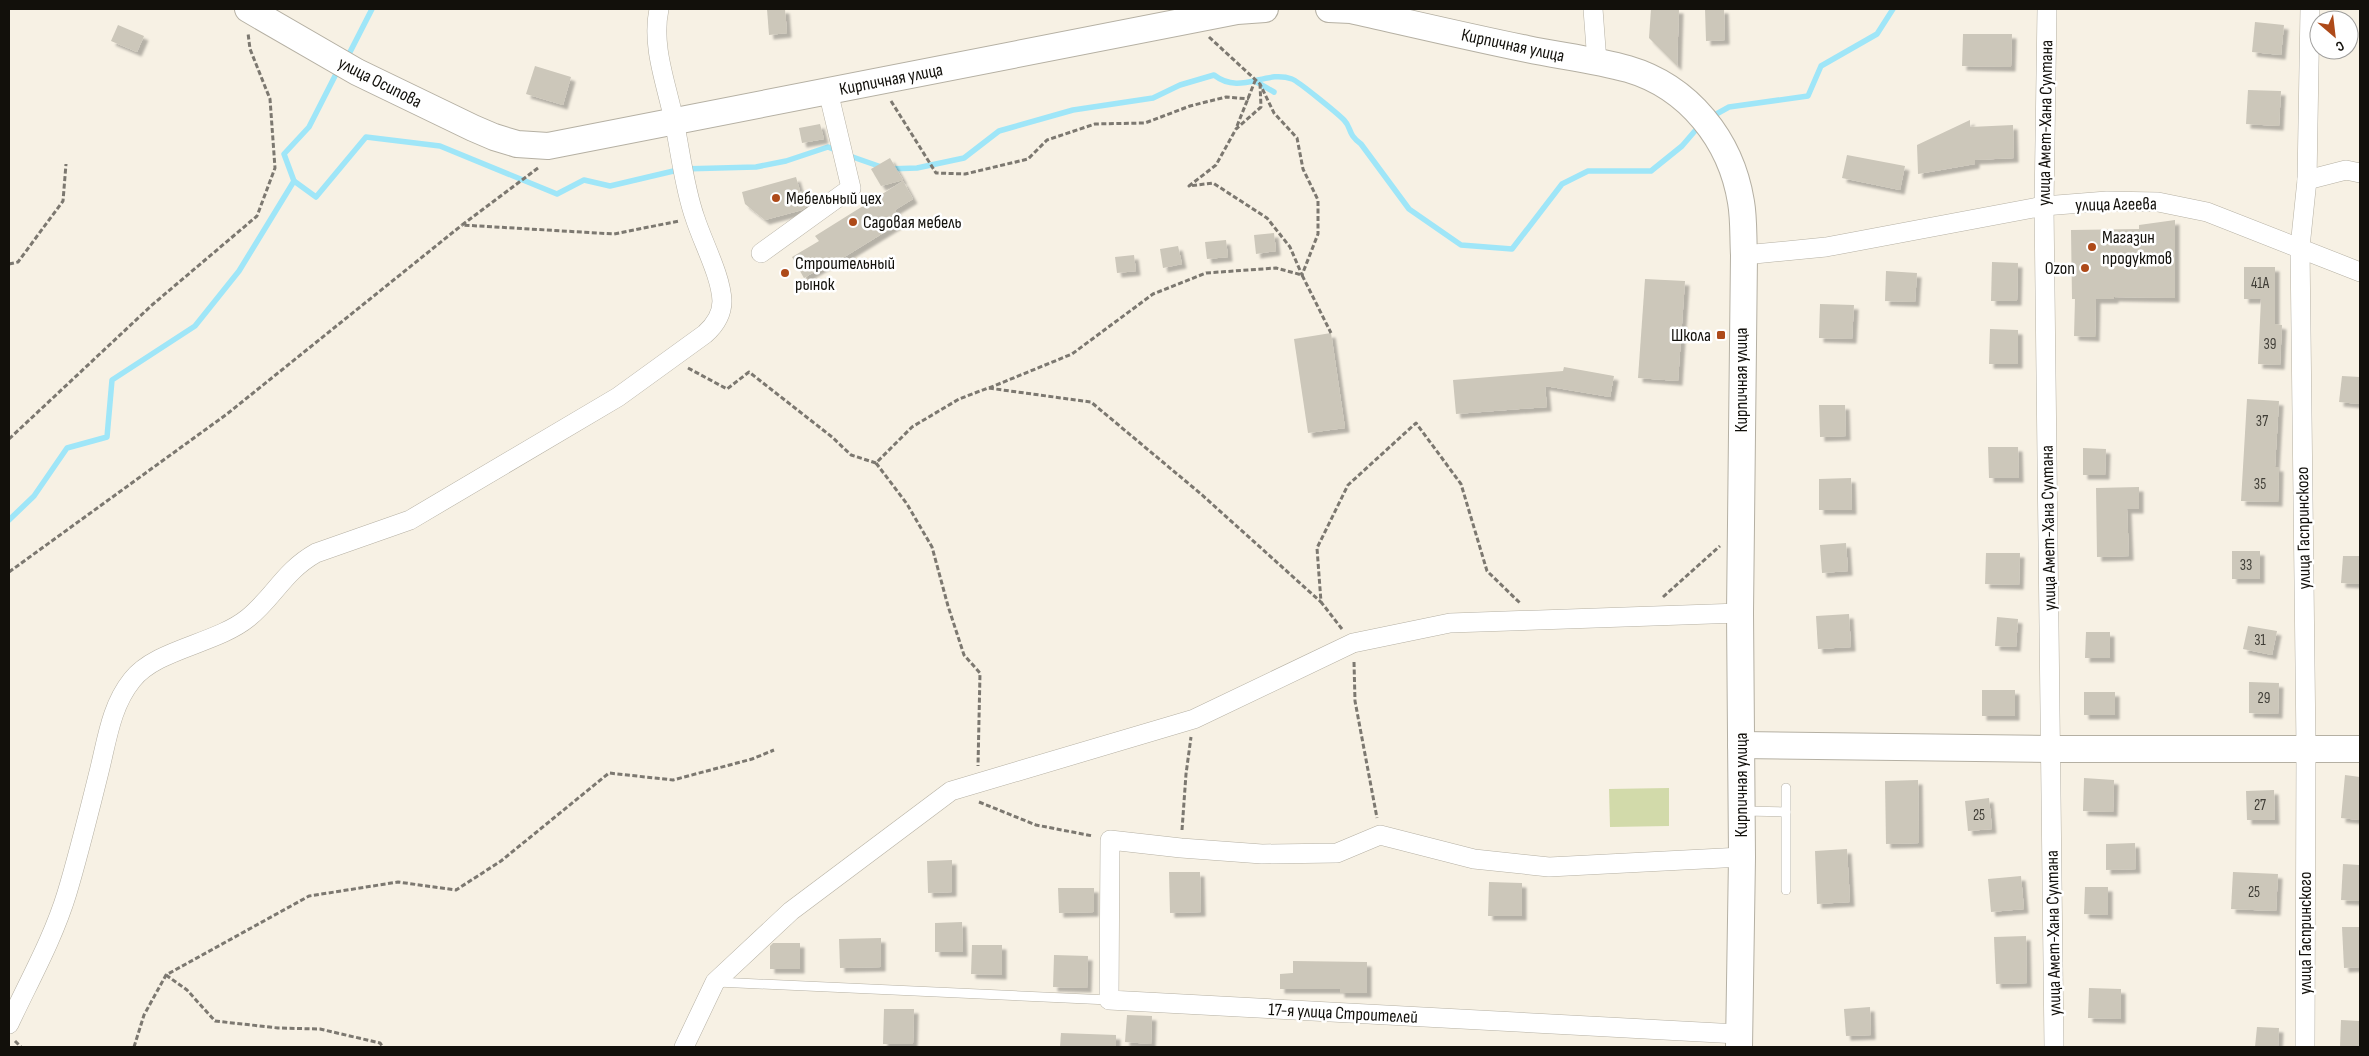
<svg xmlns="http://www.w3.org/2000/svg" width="2369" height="1056" viewBox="0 0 2369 1056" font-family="'Sofia Sans Condensed',sans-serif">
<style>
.green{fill:#d2daaa}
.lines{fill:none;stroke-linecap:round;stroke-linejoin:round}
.stream{stroke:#9fe6f8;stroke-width:5.5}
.building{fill:#ccc7ba;filter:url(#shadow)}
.lane-casing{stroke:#b5b0a3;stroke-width:10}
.street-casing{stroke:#b5b0a3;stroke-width:20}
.secondary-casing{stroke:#b5b0a3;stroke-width:28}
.path{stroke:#7c7870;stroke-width:3;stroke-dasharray:5 2.5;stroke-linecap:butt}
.lane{stroke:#fff;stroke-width:9}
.street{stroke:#fff;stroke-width:19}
.secondary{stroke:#fff;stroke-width:26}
.poi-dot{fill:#ae4a19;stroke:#fff;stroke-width:2}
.labels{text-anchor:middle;stroke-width:5;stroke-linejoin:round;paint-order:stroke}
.number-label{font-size:15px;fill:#403e37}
.street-label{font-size:18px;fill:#12100b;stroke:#fff}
.poi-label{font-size:18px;fill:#12100b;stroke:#fff;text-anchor:start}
</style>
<defs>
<filter id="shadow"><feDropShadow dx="4.5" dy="4.5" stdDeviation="1" flood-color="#0004"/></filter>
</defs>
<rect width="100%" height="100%" fill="#f7f1e4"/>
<!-- green -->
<path class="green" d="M1669,788V826L1610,827L1609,789Z"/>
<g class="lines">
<!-- stream -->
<g class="stream">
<path d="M349,54L372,9"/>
<path d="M1255,81L1274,92"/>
<path d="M1711,117L1729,107L1808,96L1821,66L1877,34L1893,9"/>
<path d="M847,155L887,169L917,168L964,158L999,131L1073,110L1153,98L1180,85L1214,75C1241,96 1265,69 1292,79C1298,81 1337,113 1344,120C1352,128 1347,134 1361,144L1409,209L1461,245L1512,249L1562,184L1588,171H1651L1682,146L1700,125"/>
<path d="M294,181L316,197L366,137L440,146L557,194L584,180L610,186L682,169L756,167L786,161L828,147L838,151"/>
<path d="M9,520L34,496L67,448L107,437L112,380L195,326L239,271L294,181L284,154L309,127L336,74"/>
</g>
</g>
<!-- building -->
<g class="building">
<path d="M767,9H785L787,33L769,35Z"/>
<path d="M1651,9H1679L1677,66L1649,38Z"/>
<path d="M1705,9H1724L1725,40L1706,41Z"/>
<path d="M2255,22L2284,25L2281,55L2252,52Z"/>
<path d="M118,25L144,36L137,52L111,41Z"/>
<path d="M1963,34H2012L2011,67L1962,66Z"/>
<path d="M535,66L571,77L563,105L526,94Z"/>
<path d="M2248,90L2281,91L2279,126L2246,124Z"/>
<path d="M1970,120V127L2013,125L2014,158L1975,160V164L1918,174L1917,145Z"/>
<path d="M820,124L824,139L802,143L799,128Z"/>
<path d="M1847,155L1905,166L1900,190L1842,178Z"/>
<path d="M890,158L903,180L881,186L871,169Z"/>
<path d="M796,177L800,191H806L810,204L802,210L765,220L745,204L742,192Z"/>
<path d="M903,181L913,199L895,210L901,222L833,264L831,262L804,278L792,257L819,241L815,236Z"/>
<path d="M2175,220V298L2114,297V299H2096L2095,337L2074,336L2075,299H2072L2071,230L2139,229V225Z"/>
<path d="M1274,233L1276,251L1256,254L1254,235Z"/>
<path d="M1226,240L1228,257L1207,259L1205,242Z"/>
<path d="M1178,246L1182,264L1163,268L1160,249Z"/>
<path d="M1134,255L1136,271L1117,273L1115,257Z"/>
<path d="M1992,262L2018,263L2017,301H1991Z"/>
<path d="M2244,267H2275V324L2282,325L2280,365L2258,364L2261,299H2244Z"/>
<path d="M1886,271L1917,273L1915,302L1885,301Z"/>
<path d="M1645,279L1685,281L1678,381L1638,378Z"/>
<path d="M1820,304L1854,305L1852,339L1819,338Z"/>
<path d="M1990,329L2018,330V364H1989Z"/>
<path d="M1331,333L1345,428L1308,433L1294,339Z"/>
<path d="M1564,367L1614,376L1610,397L1545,386L1547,407L1456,414L1453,380L1563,371Z"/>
<path d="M2342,376L2360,377V404L2339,402Z"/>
<path d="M2247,399L2279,401L2275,467H2279L2278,502L2241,501Z"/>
<path d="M1819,405H1845L1846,436L1820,437Z"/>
<path d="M1988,447H2018L2019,478H1989Z"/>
<path d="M2083,448L2106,449L2105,475H2083Z"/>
<path d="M1851,478L1852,510H1819V479Z"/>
<path d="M2139,487V509H2127L2129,556L2097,557L2096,488Z"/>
<path d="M1846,543L1848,571L1822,573L1820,545Z"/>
<rect x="2232" y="551" width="28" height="28"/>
<path d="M1986,553H2020L2019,585L1985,584Z"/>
<path d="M2343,556H2360V584L2341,583Z"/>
<path d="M1849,614L1851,647L1818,649L1816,616Z"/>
<path d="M1997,617L2018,619L2016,647L1995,646Z"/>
<path d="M2248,626L2277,631L2272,655L2243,649Z"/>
<path d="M2086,632H2110V658H2085Z"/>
<path d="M2249,682L2279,683L2278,714L2249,713Z"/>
<rect x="1982" y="690" width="33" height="26"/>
<rect x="2084" y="692" width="31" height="23"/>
<path d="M2345,775L2360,777V820L2341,818Z"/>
<path d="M2084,778L2114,780L2113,812L2083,811Z"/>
<path d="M1918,780L1919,843L1886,844L1885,781Z"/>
<path d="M2274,790L2275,820H2247L2246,791Z"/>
<path d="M1989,798L1992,829L1968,831L1965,801Z"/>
<path d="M2135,843L2136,869L2106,870V844Z"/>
<path d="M1847,849L1850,902L1817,904L1815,851Z"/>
<path d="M952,860V892L928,893L927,861Z"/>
<path d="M2343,864L2360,865V901L2341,900Z"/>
<path d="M1169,872H1200L1201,912L1170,913Z"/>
<path d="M2233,872L2278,874L2276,911L2231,909Z"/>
<path d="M2021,876L2024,909L1991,912L1988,879Z"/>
<path d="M1489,882L1522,883V916H1488Z"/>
<path d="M2085,887H2108V915L2084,914Z"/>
<path d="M1058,888H1094V912L1059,913Z"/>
<path d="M962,922L963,952H935V923Z"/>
<path d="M2342,927H2360V967L2344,968Z"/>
<path d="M2026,936L2027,983L1996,984L1994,937Z"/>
<path d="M881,938V967L840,968L839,939Z"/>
<path d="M773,943H800V969H770V946Z"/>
<path d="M972,945H1002V975L971,974Z"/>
<path d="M1054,955L1088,956L1087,988L1053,987Z"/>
<path d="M1293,961L1367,962V993H1340V989H1280V974L1293,973Z"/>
<path d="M2089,988L2121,989V1019L2088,1018Z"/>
<path d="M1870,1007L1871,1035L1846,1036L1844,1009Z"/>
<path d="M884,1009H914L913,1044H883Z"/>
<path d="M1127,1015L1152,1016L1151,1044L1125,1042Z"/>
<path d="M2341,1020L2360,1021V1047H2340Z"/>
<path d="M2257,1027L2279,1028L2278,1047H2255Z"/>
<path d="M1061,1033L1116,1035V1047H1060Z"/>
</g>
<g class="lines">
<!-- lane casing -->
<g class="lane-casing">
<g id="lane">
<path d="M1786,788V890"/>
<path d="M1744,811L1786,812"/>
<path d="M717,982L1109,1000"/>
</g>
</g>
<!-- street casing -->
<g class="street-casing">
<g id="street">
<path d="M1593,9L1597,62"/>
<path d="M2047,9L2044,206L2054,1047"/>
<path d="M2307,180L2346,170L2360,173"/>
<path d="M761,253L851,188L828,91"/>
<path d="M1744,255L1826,247L2044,206L2107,201L2158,202L2207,212L2360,272"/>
<path d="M9,1024C29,981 53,939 67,893C79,853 89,812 99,772C107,740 111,706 132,680C156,649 216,644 248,618C274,597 284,571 316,553L410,520L618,397L705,334C714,326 722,315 722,301C721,276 703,243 695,218C684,187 681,154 674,121C667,85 651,47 659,9"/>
<path d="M1738,1034L1109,1000L1110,840L1181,848L1262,854L1337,853L1380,835L1474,859L1549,867L1742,857"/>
<path d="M684,1047L715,982L791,911L951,791L1194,719L1353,643L1450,623L1740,613"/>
<path d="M2305,1047L2306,748L2300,247L2307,180L2310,9"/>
</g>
</g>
<!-- secondary casing -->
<g class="secondary-casing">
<g id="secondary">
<path d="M248,9L357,72L473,128L494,137L517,144L548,146L1237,11L1265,9"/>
<path d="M1329,9L1351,10C1409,23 1468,37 1527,49C1561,56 1595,60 1628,69C1689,87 1731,140 1741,202C1744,219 1743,238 1744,255L1740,613L1742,857L1739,1047"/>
<path d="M1741,745L2051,749H2360"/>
</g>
</g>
<!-- path -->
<g class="path">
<path d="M1209,37L1260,84L1274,113L1297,138L1303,169L1318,200V234L1302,275L1290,247L1267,218L1213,183L1189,186L1216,165L1236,129L1261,107L1260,84"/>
<path d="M891,101L936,173L965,174L1028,159L1047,140L1095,124L1145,123L1190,106L1226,97L1249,99"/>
<path d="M1237,126L1255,81"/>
<path d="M538,168L462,225L614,234L679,221"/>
<path d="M9,264L18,262L63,201L66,164"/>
<path d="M688,368L727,389L749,372L832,437L851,455L876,463L912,427L959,399L988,388L1091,402L1201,494L1321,602"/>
<path d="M989,388L1072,354L1153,294L1206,273L1276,268L1302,275L1331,333"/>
<path d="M9,439L152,305L257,216L275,168L270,99L250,49L248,33"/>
<path d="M876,463L907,504L932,547L948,606L964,655L980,673L978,766"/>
<path d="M9,572L227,414L462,225"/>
<path d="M1663,597L1720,546"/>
<path d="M1342,629L1321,602L1317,548L1348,485L1416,423L1461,484L1487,571L1520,603"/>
<path d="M1354,662L1355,701L1377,818"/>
<path d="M979,802L1036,825L1093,836"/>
<path d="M1182,830L1186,774L1191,737"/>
<path d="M166,975L187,990L215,1021L278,1028L320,1029L380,1043L383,1047"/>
<path d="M15,1041L21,1047"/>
<path d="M134,1047L144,1015L166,975L309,896L398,882L456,890L501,861L609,773L673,780L752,759L774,750"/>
</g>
<!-- lane -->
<use href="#lane" class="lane"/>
<!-- street -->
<use href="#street" class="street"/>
<!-- secondary -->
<use href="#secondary" class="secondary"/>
</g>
<!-- markers -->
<g class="poi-dot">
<circle cx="776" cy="198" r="5"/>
<circle cx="853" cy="222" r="5"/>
<circle cx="2092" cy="247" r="5"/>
<circle cx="2085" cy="268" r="5"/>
<circle cx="785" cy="273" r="5"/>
<rect x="1716" y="330" width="10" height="10" rx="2.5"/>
</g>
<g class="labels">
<!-- number labels -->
<g class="number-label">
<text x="2260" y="288">41А</text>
<text x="2270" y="349">39</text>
<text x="2262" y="426">37</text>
<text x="2260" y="489">35</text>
<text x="2246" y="570">33</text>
<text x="2260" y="645">31</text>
<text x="2264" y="703">29</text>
<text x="2260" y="810">27</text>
<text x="1979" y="820">25</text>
<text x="2254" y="897">25</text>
</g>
<!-- street labels -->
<g class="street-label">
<text transform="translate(1513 45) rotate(12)" y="6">Кирпичная улица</text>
<text transform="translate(891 79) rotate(-11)" y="6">Кирпичная улица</text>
<text transform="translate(380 82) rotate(27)" y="6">улица Осипова</text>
<text transform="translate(2045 123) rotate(-89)" y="6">улица Амет-Хана Султана</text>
<text transform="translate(2116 204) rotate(-1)" y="6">улица Агеева</text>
<text transform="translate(1741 380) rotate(-90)" y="6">Кирпичная улица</text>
<text transform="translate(2048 528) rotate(-91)" y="6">улица Амет-Хана Султана</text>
<text transform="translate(2303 528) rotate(-91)" y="6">улица Гаспринского</text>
<text transform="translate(1741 785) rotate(-90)" y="6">Кирпичная улица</text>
<text transform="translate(2053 933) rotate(-91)" y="6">улица Амет-Хана Султана</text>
<text transform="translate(2305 933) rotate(-90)" y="6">улица Гаспринского</text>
<text transform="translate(1343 1013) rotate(3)" y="6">17-я улица Строителей</text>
</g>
<!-- poi labels -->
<g class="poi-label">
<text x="786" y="204">Мебельный цех</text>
<text x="863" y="228">Садовая мебель</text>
<text x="2102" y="243">Магазин<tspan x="2102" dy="21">продуктов</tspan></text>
<text x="795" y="269">Строительный<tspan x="795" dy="21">рынок</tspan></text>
<text x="2075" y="274" text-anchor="end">Ozon</text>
<text x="1711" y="341" text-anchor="end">Школа</text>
</g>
</g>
<!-- border -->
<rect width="2369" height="1056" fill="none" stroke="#12100b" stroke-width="20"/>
<!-- north arrow -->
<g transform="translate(2334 35) rotate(152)"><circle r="24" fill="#ffffff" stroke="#a09f9d"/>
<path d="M0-4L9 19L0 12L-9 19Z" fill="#ae4a19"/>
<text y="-8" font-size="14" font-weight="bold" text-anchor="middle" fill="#12100b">С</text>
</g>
</svg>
